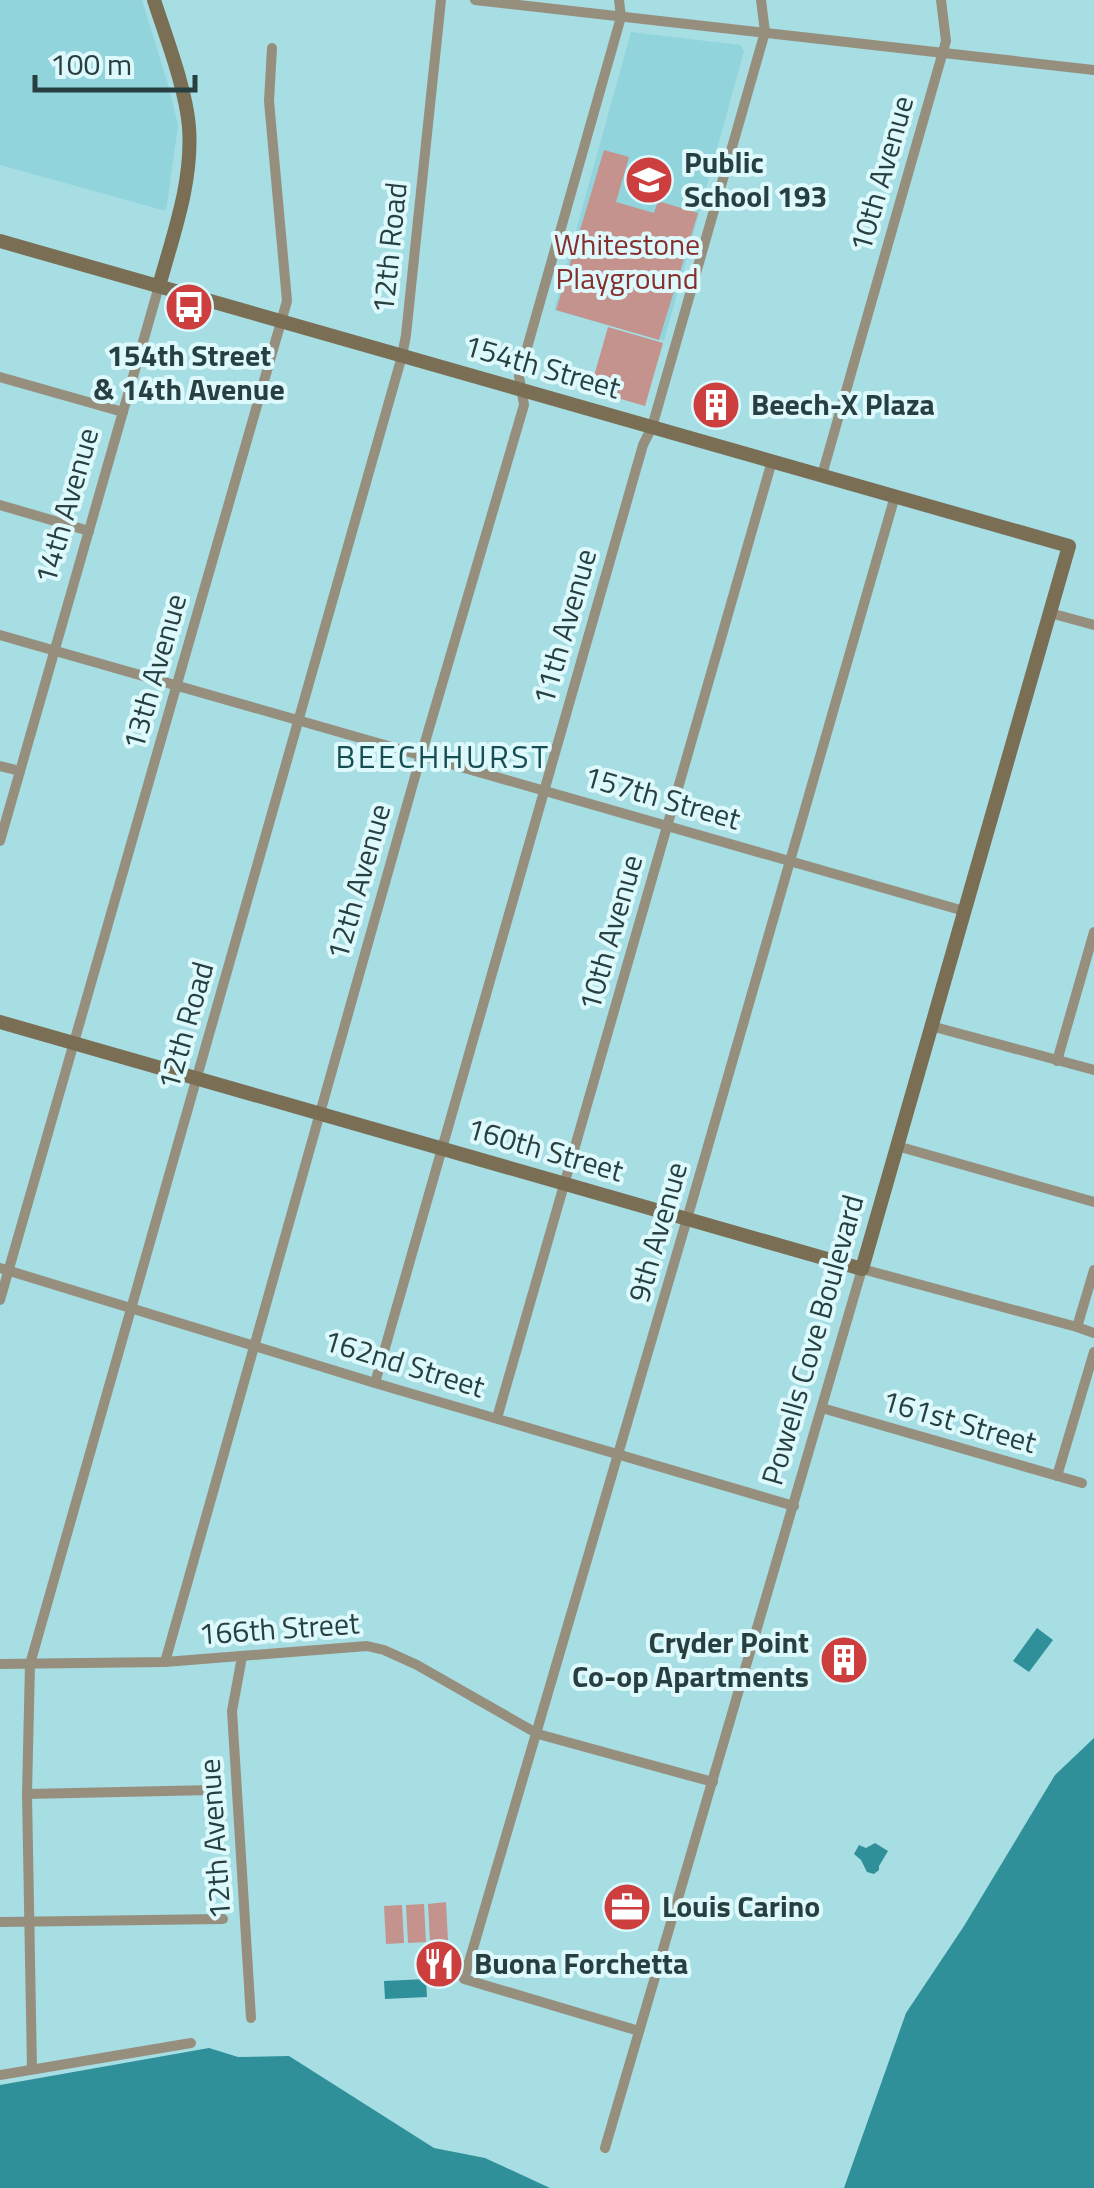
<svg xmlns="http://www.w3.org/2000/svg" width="1094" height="2188" viewBox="0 0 1094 2188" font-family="'Titillium Web',sans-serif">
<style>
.built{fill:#92d4dc}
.green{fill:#c5938e}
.water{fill:#2f909a}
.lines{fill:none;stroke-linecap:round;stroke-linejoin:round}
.street{stroke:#978f7e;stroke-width:10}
.secondary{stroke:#7a6e55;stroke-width:14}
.labels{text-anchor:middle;stroke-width:8;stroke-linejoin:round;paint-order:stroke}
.poi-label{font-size:30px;font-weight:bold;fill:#283f41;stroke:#def9fc;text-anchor:start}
.street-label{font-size:30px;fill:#283f41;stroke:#def9fc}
.park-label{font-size:30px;fill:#86302e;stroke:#def9fc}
.neighbourhood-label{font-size:32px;letter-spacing:2.5px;fill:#164e54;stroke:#def9fc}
</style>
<rect width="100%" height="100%" fill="#a6dee4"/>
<!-- built -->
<g class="built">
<path d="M0,0H142L170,91L178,125L166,211L0,165Z"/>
<path d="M631,32L740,45L744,51L664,341L554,310Z"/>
</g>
<!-- green -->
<g class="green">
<path d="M604,150L629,157L616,202L654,213L658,201L698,213L659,340L556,310Z"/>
<path d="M608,327L663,343L645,406L590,390Z"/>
<path d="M446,1902L448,1941L430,1942L428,1904Z"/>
<path d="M424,1904L426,1942L408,1943L406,1905Z"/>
<path d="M402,1905L404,1943L386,1944L384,1906Z"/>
</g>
<!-- water -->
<g class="water">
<path d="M1037,1628L1053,1640L1029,1672L1013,1661Z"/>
<path d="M1094,1738V2188H844L906,2013L964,1926L1055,1775Z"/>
<path d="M875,1843L888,1851L879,1866V1870L874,1874L867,1872L861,1860L854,1854L859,1845L866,1848Z"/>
<path d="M426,1979L427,1997L385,1999L384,1981Z"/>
<path d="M209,2048L238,2057L289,2056L434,2148L485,2158L550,2188H0V2085Z"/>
</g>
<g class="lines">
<!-- street -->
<g class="street">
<path d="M475,0L1094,70"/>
<path d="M0,377L123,412"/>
<path d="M822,475L946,41L941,0"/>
<path d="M0,505L89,531"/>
<path d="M1050,613L1094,625"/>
<path d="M0,635C321,728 643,816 964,911"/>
<path d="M0,766L20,771"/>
<path d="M0,841L159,286"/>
<path d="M931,1026L1094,1070"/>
<path d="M1057,1061L1094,932"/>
<path d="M897,1146L1094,1202"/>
<path d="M0,1268L375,1383L794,1506"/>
<path d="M1094,1270L1077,1327L1094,1333"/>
<path d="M0,1300L287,301L269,101L272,48"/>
<path d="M375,1383L643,445L652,427L765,32L761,0"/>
<path d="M822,1408L1082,1483"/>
<path d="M497,1418L772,461"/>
<path d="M1057,1476L1094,1352"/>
<path d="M242,1657L232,1711L251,2018"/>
<path d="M165,1662L418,766L524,405L519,376L621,17L619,0"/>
<path d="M0,1664L165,1662L367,1646L384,1650L417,1665L538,1734L713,1782"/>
<path d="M27,1794L213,1790"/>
<path d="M0,1922L223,1919"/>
<path d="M639,2031L464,1979L687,1219L895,496"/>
<path d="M32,2069L27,1794L30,1664L402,356L406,335L441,0"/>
<path d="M0,2075L191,2043"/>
<path d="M605,2148L862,1269L1077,1327"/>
</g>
<!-- secondary -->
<g class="secondary">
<path d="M154,0C166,37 186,89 189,127C193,182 173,235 159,286"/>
<path d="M0,241L1069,546L862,1269L0,1022"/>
</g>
</g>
<!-- icons -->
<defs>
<g id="school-disc" transform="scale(2.5)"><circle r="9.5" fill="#cd3e3f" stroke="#def9fc"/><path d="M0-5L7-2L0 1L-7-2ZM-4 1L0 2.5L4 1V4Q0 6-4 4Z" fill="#fff"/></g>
<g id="bus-disc" transform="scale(2.5)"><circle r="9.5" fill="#cd3e3f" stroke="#def9fc"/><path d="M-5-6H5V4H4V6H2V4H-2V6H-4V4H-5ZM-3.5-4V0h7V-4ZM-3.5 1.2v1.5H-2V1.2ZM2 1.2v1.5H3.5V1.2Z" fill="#fff"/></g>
<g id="building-disc" transform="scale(2.5)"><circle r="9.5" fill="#cd3e3f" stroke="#def9fc"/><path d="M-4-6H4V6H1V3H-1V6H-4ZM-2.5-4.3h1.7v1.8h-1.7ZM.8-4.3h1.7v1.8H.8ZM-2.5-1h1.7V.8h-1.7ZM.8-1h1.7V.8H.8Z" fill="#fff"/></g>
<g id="office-disc" transform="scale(2.5)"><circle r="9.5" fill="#cd3e3f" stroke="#def9fc"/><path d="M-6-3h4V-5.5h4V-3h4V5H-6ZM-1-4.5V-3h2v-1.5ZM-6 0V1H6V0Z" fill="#fff"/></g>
<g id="restaurant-disc" transform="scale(2.5)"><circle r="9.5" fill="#cd3e3f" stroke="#def9fc"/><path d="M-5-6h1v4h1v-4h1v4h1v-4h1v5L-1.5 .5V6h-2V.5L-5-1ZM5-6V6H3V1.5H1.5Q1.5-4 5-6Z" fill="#fff"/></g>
</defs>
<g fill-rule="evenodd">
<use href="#school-disc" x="649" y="180"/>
<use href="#bus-disc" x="189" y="307"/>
<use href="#building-disc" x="716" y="405"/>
<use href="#building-disc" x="844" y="1660"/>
<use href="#office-disc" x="627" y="1907"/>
<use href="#restaurant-disc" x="439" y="1964"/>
</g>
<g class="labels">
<!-- poi labels -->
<g class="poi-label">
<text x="684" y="173">Public<tspan x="684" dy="34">School 193</tspan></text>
<text x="189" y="366" text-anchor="middle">154th Street<tspan x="189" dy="34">&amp; 14th Avenue</tspan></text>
<text x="751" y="415">Beech-X Plaza</text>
<text x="809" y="1653" text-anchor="end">Cryder Point<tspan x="809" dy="34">Co-op Apartments</tspan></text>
<text x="662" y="1917">Louis Carino</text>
<text x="474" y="1974">Buona Forchetta</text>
</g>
<!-- street labels -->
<g class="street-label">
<text transform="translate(882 174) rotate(-74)" y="10">10th Avenue</text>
<text transform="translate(390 248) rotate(-84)" y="10">12th Road</text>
<text transform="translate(542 367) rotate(16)" y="10">154th Street</text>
<text transform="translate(67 506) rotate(-74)" y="10">14th Avenue</text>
<text transform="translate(565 627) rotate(-74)" y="10">11th Avenue</text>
<text transform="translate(155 672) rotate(-74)" y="10">13th Avenue</text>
<text transform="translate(662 798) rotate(16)" y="10">157th Street</text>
<text transform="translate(359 882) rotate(-74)" y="10">12th Avenue</text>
<text transform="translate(611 933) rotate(-74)" y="10">10th Avenue</text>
<text transform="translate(186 1026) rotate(-74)" y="10">12th Road</text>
<text transform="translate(545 1150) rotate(16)" y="10">160th Street</text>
<text transform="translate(658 1232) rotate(-74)" y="10">9th Avenue</text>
<text transform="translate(813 1340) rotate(-74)" y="10">Powells Cove Boulevard</text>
<text transform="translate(404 1364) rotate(17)" y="10">162nd Street</text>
<text transform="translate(959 1422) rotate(16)" y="10">161st Street</text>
<text transform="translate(279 1629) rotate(-4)" y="10">166th Street</text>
<text transform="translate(215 1839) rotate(-94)" y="10">12th Avenue</text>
</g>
<!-- park labels -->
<g class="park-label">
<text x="627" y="255">Whitestone<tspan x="627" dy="34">Playground</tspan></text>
</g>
<!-- neighbourhood labels -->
<g class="neighbourhood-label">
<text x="443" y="768">BEECHHURST</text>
</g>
</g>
<!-- scale -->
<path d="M35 75v15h160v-15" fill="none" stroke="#283f41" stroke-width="5"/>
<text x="50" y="75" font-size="30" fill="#283f41" stroke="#def9fc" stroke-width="8" paint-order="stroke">100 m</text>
</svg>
